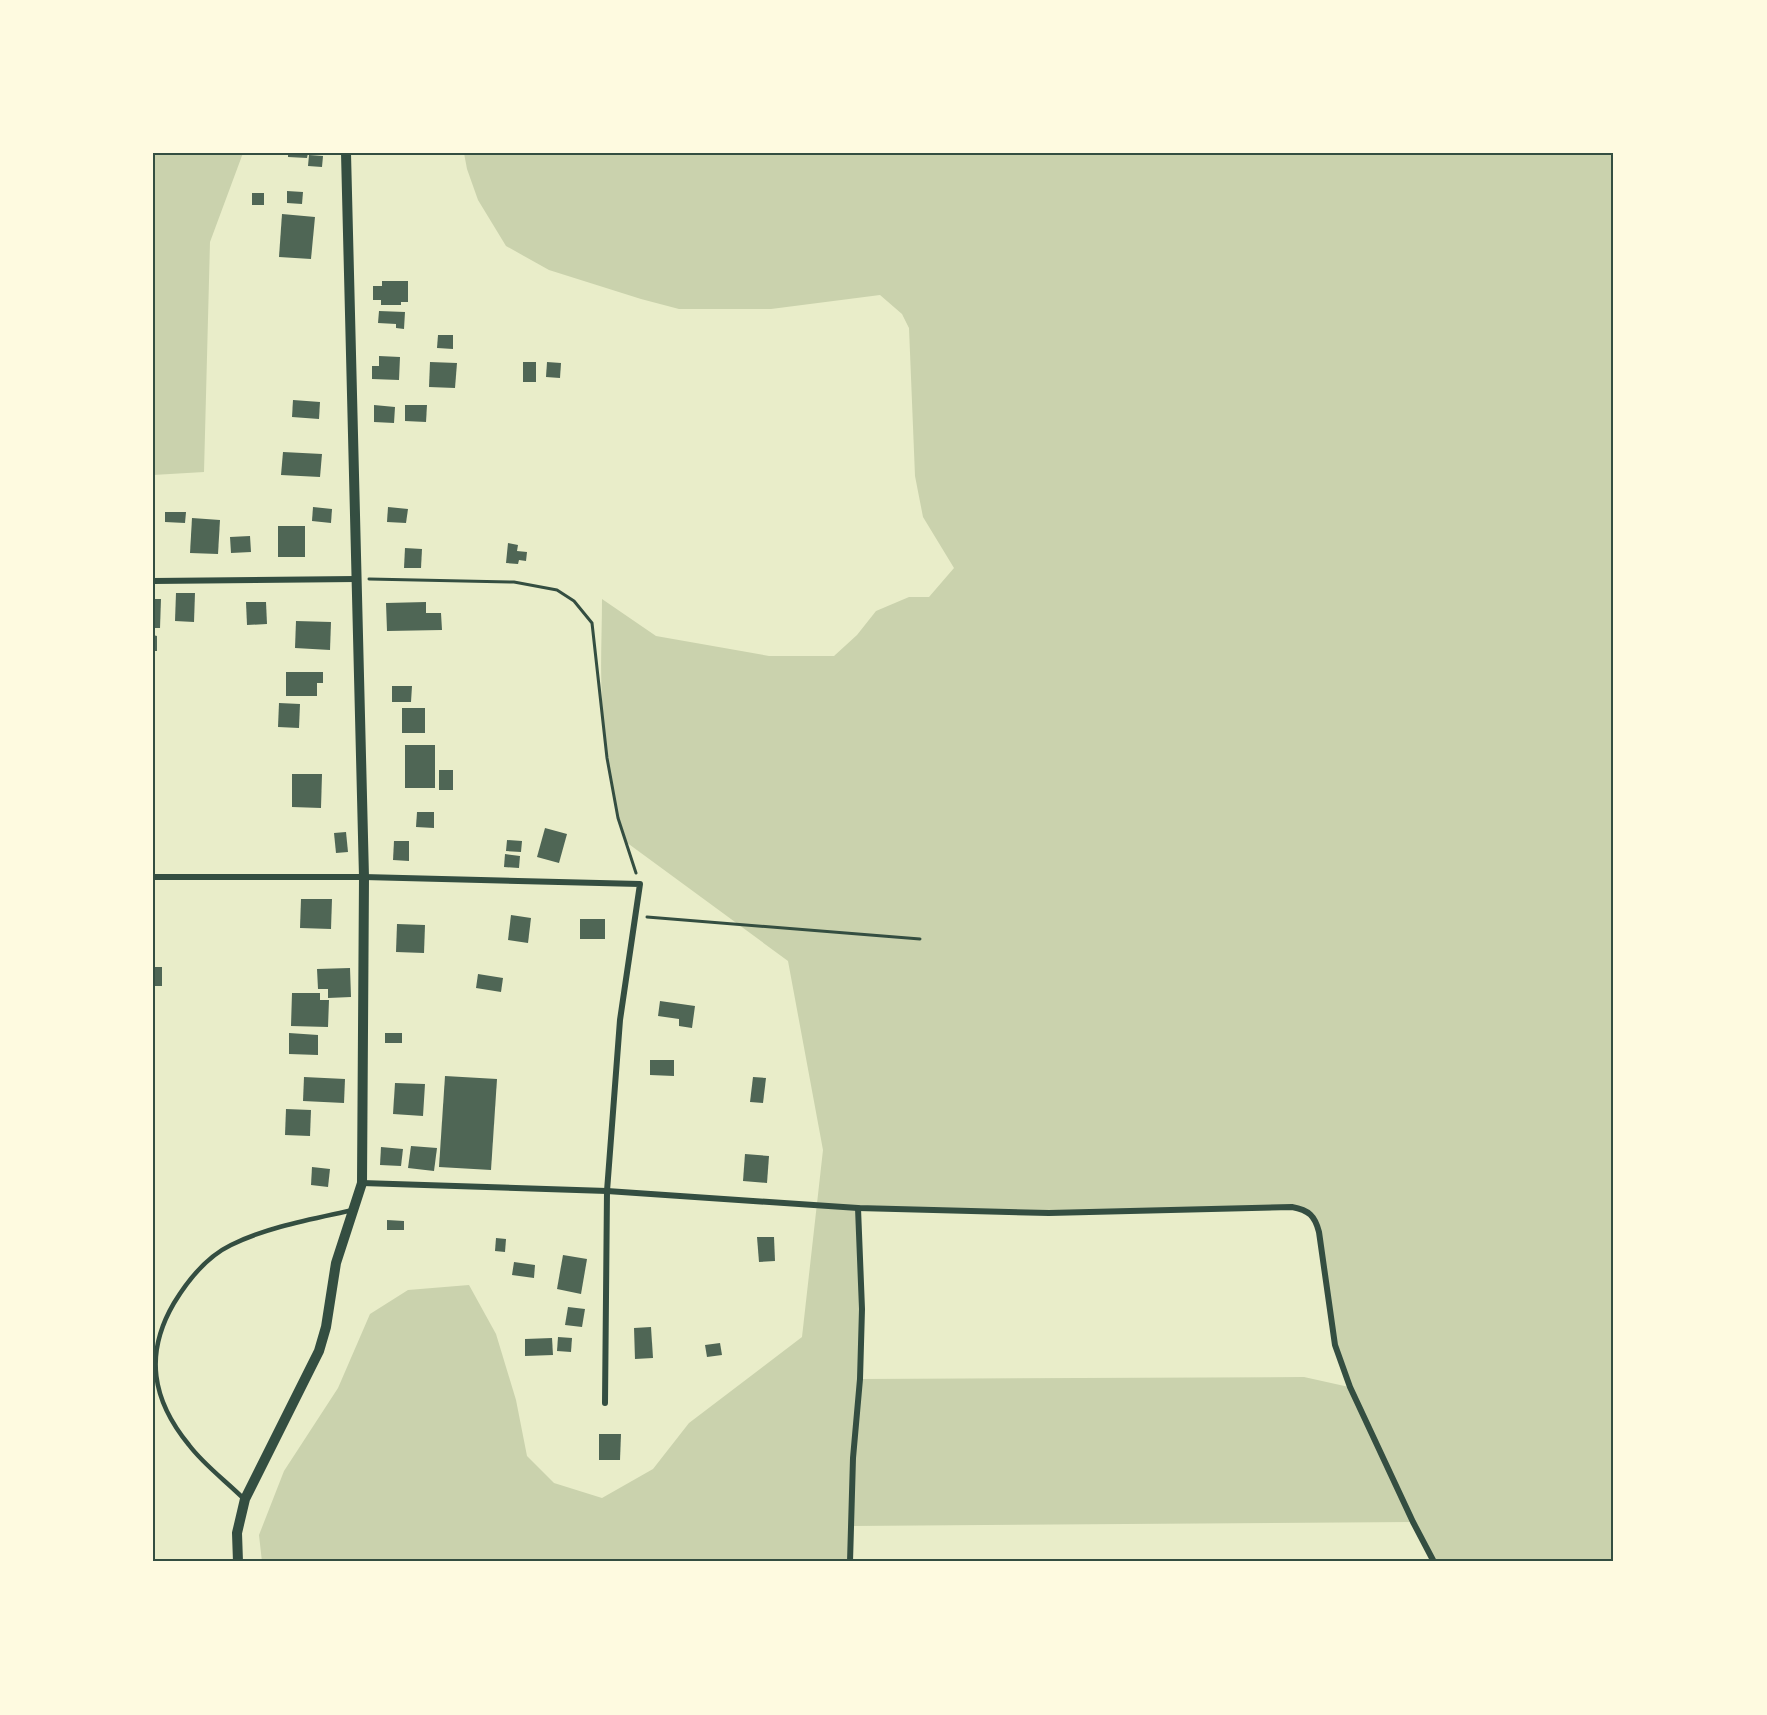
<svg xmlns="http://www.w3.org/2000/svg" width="1767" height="1715" viewBox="0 0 1767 1715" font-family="Raleway,sans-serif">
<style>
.green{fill:#cad2ad;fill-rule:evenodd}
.building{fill:#4f6655}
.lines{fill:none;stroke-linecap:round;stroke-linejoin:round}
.path{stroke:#344e41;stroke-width:3}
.service{stroke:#344e41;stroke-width:4.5}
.minor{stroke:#344e41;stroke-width:6}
.tertiary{stroke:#344e41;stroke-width:10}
.neatline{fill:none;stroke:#344e41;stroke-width:2}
</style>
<rect width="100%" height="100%" fill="#e9edc9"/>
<!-- green -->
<g class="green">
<path d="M153,153H243L210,242L204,472L153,475Z"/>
<path d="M464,153H1614V1562H1434L1413,1522L852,1526L849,1562H262L259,1535L284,1471L338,1388L370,1314L408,1290L469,1285L496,1334L516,1400L527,1456L554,1483L602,1498L653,1469L689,1423L802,1337L823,1150L788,961L626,842C611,798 604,748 602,701C600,667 602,633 602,599L656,636L769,656H834L857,635L876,611L909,597H929L954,568L923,517L915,476L909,328L902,314L880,295L771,309H679L641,299L549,270L506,246L478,200L467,169ZM858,1208L1049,1213L1302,1209L1316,1221L1335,1345L1349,1387L1304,1377L861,1379Z"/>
</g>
<!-- building -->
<g class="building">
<path d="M288,153H308L307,158L288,157Z"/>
<path d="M309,155L323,156L322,167L308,166Z"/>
<path d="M287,191L303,192L302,204L287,203Z"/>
<rect x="252" y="193" width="12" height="12"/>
<path d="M282,214L315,217L311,259L279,257Z"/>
<path d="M382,281H408V302H401V305H381V300H373V286H382Z"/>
<path d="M379,311L405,312L404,329L396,328V324L378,323Z"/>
<path d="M438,335H453V349L437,348Z"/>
<path d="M379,356L400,357L399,380L372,379V366H379Z"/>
<path d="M430,362L457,363L455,388L429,387Z"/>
<rect x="523" y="362" width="13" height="20"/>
<path d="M547,362L561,363L560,378L546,377Z"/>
<path d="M293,400L320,402L319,419L292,417Z"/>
<path d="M374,405L395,407L394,423L374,422Z"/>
<path d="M405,405H427L426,422L405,421Z"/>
<path d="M283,452L322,454L320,477L281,475Z"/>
<path d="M313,507L332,509L331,523L312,521Z"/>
<path d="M388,507L408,509L406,523L387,522Z"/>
<path d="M165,512H186L185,523L165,522Z"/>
<path d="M192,518L220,520L218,554L190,553Z"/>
<rect x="278" y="526" width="27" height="31"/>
<path d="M250,536L251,552L231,553L230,537Z"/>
<path d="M508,543L518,545L517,551L527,552L526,561L519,560L518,564L506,563Z"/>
<path d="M405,548L422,549L421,568H404Z"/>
<path d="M176,593H195L194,622L175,621Z"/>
<path d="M153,599H161L160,628H153Z"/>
<path d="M246,602H266L267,624L247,625Z"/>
<path d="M426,602V613H441L442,630L387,631L386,603Z"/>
<path d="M296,621L331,622L330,650L295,648Z"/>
<path d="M153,635L157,636V651H153Z"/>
<path d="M286,672H323V683H317V696H286Z"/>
<path d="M392,686H412L411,702H392Z"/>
<path d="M279,703L300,704L299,728L278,727Z"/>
<rect x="402" y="708" width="23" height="25"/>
<rect x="405" y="745" width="30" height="43"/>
<rect x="439" y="770" width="14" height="20"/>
<path d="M292,774H322L321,808L292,807Z"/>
<path d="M417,812H434V828L416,827Z"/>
<path d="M545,828L567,834L559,863L537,857Z"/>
<path d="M346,832L348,852L336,853L334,833Z"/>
<path d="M507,840L522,841L521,852L506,851Z"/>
<path d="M394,841H409V861L393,860Z"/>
<path d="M505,854L520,856L519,868L504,867Z"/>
<path d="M301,899H332L331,929L300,928Z"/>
<path d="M511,915L531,918L528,943L508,940Z"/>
<rect x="580" y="919" width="25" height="20"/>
<path d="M397,924L425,925L424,953L396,952Z"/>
<rect x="153" y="967" width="9" height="19"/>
<path d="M350,968L351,997L328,998V989H318L317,969Z"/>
<path d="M478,974L503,978L501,992L476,988Z"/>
<path d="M292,993H320V1000H329L328,1027L291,1026Z"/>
<path d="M660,1001L695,1006L692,1028L679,1026V1019L658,1016Z"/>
<path d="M289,1033L318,1035V1055L289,1054Z"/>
<rect x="385" y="1033" width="17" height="10"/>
<path d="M650,1060H674V1076L650,1075Z"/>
<path d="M445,1076L497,1079L491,1170L439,1167Z"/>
<path d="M304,1077L345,1079L344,1103L303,1101Z"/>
<path d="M753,1077L766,1078L763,1103L750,1102Z"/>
<path d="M395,1083L425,1084L423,1116L393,1114Z"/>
<path d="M286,1109L311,1110L310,1136L285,1135Z"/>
<path d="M411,1146L437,1148L434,1171L408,1168Z"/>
<path d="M381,1147L403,1149L401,1166L380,1165Z"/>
<path d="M745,1154L769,1156L767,1183L743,1181Z"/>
<path d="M312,1167L330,1169L328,1187L311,1185Z"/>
<path d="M387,1220L404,1221V1230H387Z"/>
<path d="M757,1237H774L775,1261L759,1262Z"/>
<path d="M496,1238L506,1239L505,1252L495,1251Z"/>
<path d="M563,1255L587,1259L581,1294L557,1289Z"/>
<path d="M514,1262L535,1265L534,1278L512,1275Z"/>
<path d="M568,1307L585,1309L582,1327L565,1325Z"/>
<path d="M651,1327L653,1358L635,1359L634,1328Z"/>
<path d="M558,1337L572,1338L571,1352L557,1351Z"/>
<path d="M552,1338L553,1355L525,1356V1339Z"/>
<path d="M720,1343L722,1355L707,1357L705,1345Z"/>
<path d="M599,1434H621L620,1460H599Z"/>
</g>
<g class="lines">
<!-- path -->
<g class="path">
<path d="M369,579L514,582L557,590L574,601L592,623L607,758L618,818L636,873"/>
<path d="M647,917L920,939"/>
</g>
<!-- service -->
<path class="service" d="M244,1499C226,1481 204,1465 189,1445C152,1400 144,1354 174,1303C188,1280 206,1257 231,1245C267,1227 313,1219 353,1210"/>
<!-- minor -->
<g class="minor">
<path d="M153,581L356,579"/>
<path d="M153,877H364L640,884L620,1020L607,1191L605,1403"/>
<path d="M362,1183L607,1191L858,1208L1049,1213L1292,1207C1309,1210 1315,1216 1319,1232L1335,1345L1350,1387L1413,1522L1434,1562"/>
<path d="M850,1562L853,1458L860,1379L862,1309L858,1208"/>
</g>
<!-- tertiary -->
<path class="tertiary" d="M238,1562L237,1533L245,1499L319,1351L326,1327L336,1263L362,1183L364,877L346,153"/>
</g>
<!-- border -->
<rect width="1767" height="1715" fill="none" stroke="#fefae0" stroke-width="309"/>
<rect x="154" y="154" width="1458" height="1406" class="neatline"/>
</svg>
